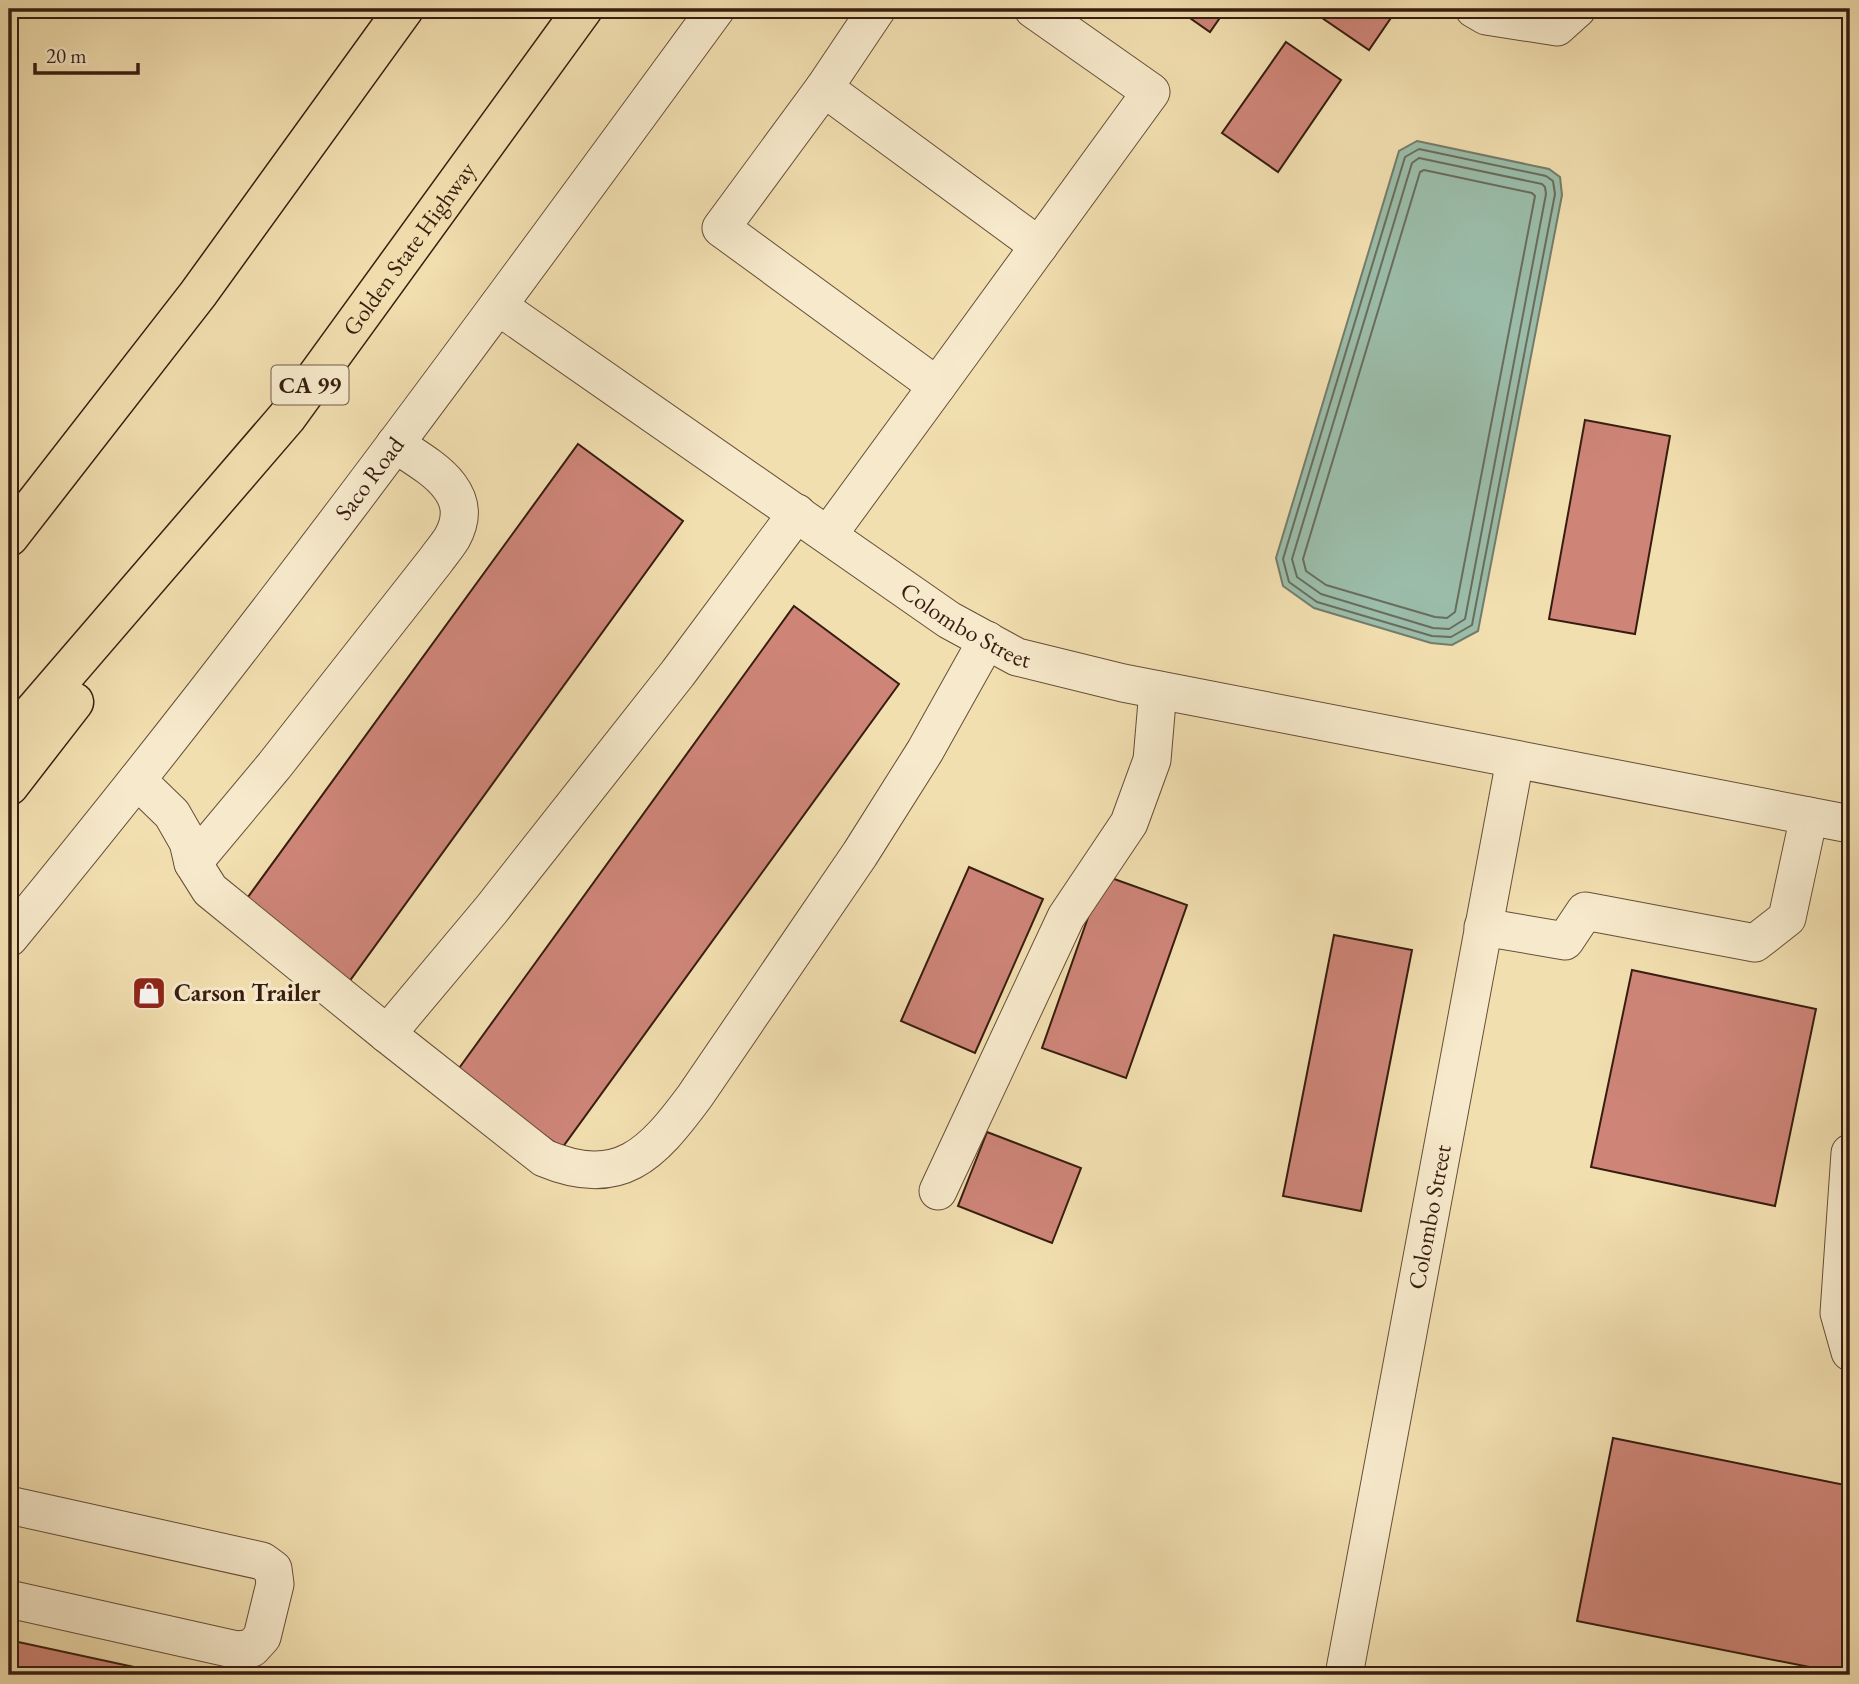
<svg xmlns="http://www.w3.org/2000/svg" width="1859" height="1684" viewBox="0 0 1859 1684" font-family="'EB Garamond',serif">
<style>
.water{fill:#9bbdaa;stroke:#737d6c;stroke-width:2}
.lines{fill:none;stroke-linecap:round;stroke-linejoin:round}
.shore{stroke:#696d5d;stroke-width:2}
.building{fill:#ce8578;stroke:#371d10;stroke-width:2}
.minor-casing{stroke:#664e38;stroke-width:39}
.highway-casing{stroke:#371d10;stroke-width:41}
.minor{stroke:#f7eacc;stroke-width:37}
.highway{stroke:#f2dfb0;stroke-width:38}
.labels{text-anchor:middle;stroke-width:6;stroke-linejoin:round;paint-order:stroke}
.shield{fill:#f7eacc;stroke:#715a48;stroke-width:2}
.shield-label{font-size:23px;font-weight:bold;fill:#371d10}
.street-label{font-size:24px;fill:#371d10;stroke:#f7eacc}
.poi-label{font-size:24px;font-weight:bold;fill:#371d10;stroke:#f7eacc;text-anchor:start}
</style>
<rect width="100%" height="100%" fill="#f2dfb0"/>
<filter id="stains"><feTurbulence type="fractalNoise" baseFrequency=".00286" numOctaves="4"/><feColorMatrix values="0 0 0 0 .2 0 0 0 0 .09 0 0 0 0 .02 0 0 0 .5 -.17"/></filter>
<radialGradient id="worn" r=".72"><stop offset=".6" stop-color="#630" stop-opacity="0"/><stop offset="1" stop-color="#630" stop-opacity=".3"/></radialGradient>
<!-- water -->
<path class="water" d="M1417,141L1549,169L1560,177L1562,195L1478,631L1452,645L1431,643L1314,608L1283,586L1276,558L1399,151Z"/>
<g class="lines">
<!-- shore -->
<g class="shore">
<path d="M1419,149L1546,176L1553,181L1555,194L1472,625L1451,637L1432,636L1317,602L1289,582L1283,559L1405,157Z"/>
<path d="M1419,158L1542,184L1545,187L1546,194L1465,619L1449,629L1433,628L1321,594L1297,577L1292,559L1412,163Z"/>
<path d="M1424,170L1532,193L1535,196L1455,612L1447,618L1435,617L1326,585L1306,571L1303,559L1420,172Z"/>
</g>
</g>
<!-- building -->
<g class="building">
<path d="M1177,9H1226L1210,32Z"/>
<path d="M1309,9H1397L1369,50Z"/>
<path d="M1286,42L1341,80L1278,172L1222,133Z"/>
<path d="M1585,420L1670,436L1635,634L1549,619Z"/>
<path d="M578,444L683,521L346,986L240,908Z"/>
<path d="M794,606L899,684L562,1148L457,1071Z"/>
<path d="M969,867L1043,899L975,1053L901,1021Z"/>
<path d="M1103,875L1187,905L1126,1078L1042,1048Z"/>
<path d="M1334,935L1412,950L1361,1211L1283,1196Z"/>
<path d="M1632,970L1816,1009L1775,1206L1591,1167Z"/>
<path d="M987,1132L1081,1168L1052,1243L958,1206Z"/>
<path d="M1613,1438L1850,1486V1675L1577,1621Z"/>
<path d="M9,1640L171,1675H9Z"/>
</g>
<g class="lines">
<!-- minor casing -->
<g class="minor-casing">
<g id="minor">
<path d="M877,9L824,88L721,228L937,386L1151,92L1033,9"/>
<path d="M1474,9L1486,16L1557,27L1577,9"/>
<path d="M824,88L1039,246"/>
<path id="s1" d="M498,306L949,620L1017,657L1123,683L1850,824"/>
<path d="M828,535L937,386"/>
<path d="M137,780L172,814L188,842L193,863L210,890L387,1034L544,1158C620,1190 652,1154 695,1096L860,854L925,751L987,640"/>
<path d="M193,863L274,766L436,560C441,553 447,546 452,538C478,491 428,466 395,444"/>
<path d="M1483,927L1565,941L1585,911L1755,943L1787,918L1809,816"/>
<path id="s2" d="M9,938C257,638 486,323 716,9"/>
<path d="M387,1034L491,910L678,673L797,513"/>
<path d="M1850,1153L1839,1313L1850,1352"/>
<path d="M938,1191L1066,917L1129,823L1152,760L1158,690"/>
<path d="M9,1505L262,1561L273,1569L275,1584L262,1637L252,1648L237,1650L9,1599"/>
<path id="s3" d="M1344,1675L1515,760"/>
</g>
</g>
<!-- highway casing -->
<g class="highway-casing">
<g id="highway">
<path d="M9,537L198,294L404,9"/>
<path id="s4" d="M9,740L287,417L583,9"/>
<path d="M9,786L74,702"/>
</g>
</g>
<!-- minor -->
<use href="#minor" class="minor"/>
<!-- highway -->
<use href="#highway" class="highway"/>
</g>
<!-- icons -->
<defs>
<g id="shop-square" transform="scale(1.75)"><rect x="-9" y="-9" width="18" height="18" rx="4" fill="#8f2418" stroke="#f7eacc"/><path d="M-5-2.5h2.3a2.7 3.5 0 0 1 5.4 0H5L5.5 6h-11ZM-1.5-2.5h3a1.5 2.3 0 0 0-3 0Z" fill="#fff"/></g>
</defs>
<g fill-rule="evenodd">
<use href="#shop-square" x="149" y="993"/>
</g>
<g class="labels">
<!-- shield labels -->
<rect class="shield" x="271.5" y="365.5" width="77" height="39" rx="5"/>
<g class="shield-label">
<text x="310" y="393">CA 99</text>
</g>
<!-- street labels -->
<g class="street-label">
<text dy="8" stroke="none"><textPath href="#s4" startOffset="634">Golden State Highway</textPath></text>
<text dy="8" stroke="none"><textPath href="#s2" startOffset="584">Saco Road</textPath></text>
<text dy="8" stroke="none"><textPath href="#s1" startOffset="567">Colombo Street</textPath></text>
<text dy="8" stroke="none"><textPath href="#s3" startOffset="466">Colombo Street</textPath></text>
</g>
<!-- poi labels -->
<g class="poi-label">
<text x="174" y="1001">Carson Trailer</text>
</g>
</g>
<!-- margin -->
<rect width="1859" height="1684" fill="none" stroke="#f2dfb0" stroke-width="35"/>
<rect x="10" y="10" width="1838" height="1663" fill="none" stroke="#371d10" stroke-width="3.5"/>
<rect x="18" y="18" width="1824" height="1649" fill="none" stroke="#371d10" stroke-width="2"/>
<!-- scale -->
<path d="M35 63v10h103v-10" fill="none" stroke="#371d10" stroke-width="3.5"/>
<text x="46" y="63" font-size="21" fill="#371d10" stroke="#f7eacc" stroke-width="5" paint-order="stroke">20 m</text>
<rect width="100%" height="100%" filter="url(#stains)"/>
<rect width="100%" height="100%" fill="url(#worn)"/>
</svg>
